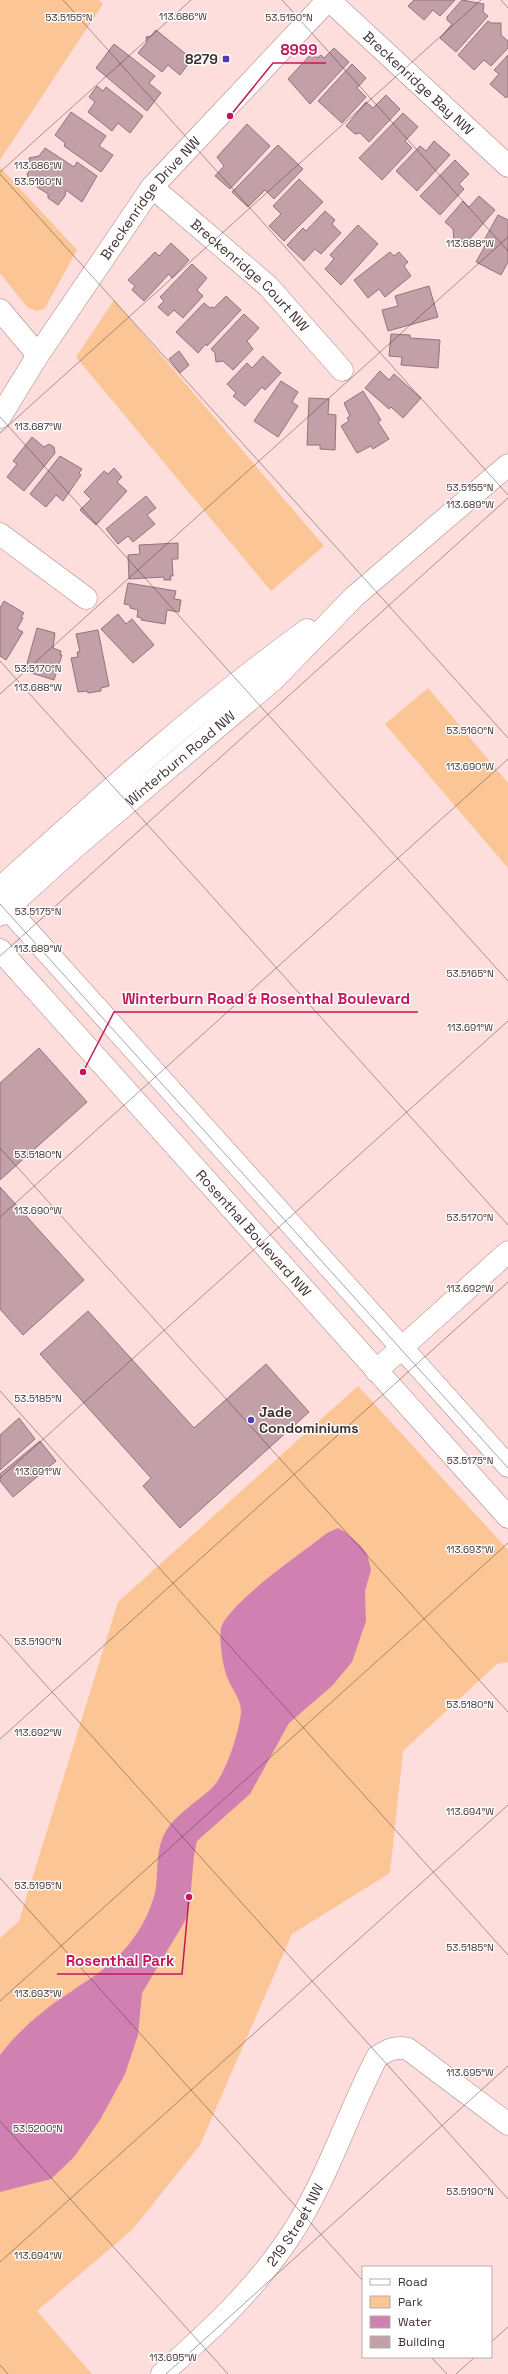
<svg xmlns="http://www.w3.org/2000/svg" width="508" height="2374" viewBox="0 0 508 2374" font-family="'Space Grotesk',sans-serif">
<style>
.green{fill:#fbc596}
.water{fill:#d081b2}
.building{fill:#c39fa8;stroke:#94727b}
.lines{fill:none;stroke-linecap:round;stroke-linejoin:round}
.street-casing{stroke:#aa8684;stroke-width:23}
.secondary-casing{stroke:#aa8684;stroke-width:23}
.street{stroke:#fff;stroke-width:22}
.secondary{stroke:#fff;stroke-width:22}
.ticks{fill:none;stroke:#403130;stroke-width:1;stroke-opacity:0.45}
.poi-dot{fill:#4e3eb6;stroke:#fff;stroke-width:1.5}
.labels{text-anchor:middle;stroke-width:3;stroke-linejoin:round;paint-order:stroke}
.poi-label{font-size:14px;font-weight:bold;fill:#403130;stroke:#fff;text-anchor:end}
.street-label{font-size:14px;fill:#403130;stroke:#fff}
.ticks-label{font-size:10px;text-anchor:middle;fill:#403130;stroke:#fff;stroke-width:3;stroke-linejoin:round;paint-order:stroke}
.leader{fill:none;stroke:#c2185b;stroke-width:1.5}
.callout-dot{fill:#c2185b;stroke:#fff;stroke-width:1.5}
.callout-label{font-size:15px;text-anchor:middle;font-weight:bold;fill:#c2185b;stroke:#fff;stroke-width:3;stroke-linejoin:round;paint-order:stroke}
</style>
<rect width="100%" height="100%" fill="#fededc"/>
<!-- green -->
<g class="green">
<path d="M0,0H99L103,4L0,160Z"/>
<path d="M0,167L77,250L45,308L37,311L27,307L0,273Z"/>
<path d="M114,300L324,546L271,591L76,357Z"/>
<path d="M428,688L508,783V868L385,724Z"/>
<path d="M358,1386L508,1550V1662L497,1664L403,1751L390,1873L292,1934L200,2145L133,2229L37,2311L92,2374H0V1938L19,1921L118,1602Z"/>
</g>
<!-- water -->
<path class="water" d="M338,1528L345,1532L361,1546L367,1554L371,1570L365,1591L366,1621L352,1662L332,1686L289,1723L250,1794L197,1841L194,1855L190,1902L185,1921L142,1993L138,2035L125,2074L100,2120L74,2157L51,2179L0,2192V2055C19,2030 45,2008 72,1991C97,1974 117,1962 135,1936C144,1924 154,1902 156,1887C158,1871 156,1853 163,1837C172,1816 196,1803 212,1788C226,1774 239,1732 241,1713C242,1700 232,1690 228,1679C223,1669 217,1632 223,1623C242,1593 298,1556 327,1533Z"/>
<!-- building -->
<g class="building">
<path d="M414,0H455L440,16L433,10L424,20L408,6Z"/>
<path d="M462,0L484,4L483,12L488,16L456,52L440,38L452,24L447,20V17Z"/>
<path d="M488,21L491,23H501V35L508,41V48L491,66L484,60L474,70L458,55Z"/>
<path d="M156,30L192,59L180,75L168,65L162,72L138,53L147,42L146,37L151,36Z"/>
<path d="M114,44L155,76L149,83L161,93L147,111L96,68Z"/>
<path d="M334,48L349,62L310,104L288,79L312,53L317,58L321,55L324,58Z"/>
<path d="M508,55V96L506,98L490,84L499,74L494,70Z"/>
<path d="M352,64L366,78L357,88L366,97L342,123L318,101Z"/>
<path d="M97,86L103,91L106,87L143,116L130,133L118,123L112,131L88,112L95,102L89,97Z"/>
<path d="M386,95L400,109L369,142L360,133L355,134L346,126L366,102L373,108Z"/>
<path d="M71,112L106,136L99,146L113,155L101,172L64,146L65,143L55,135Z"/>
<path d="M403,113L418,127L405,141L412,148L382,180L359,158Z"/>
<path d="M247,124L270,146L230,189L215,176L224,166L217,157Z"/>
<path d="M434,141L450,155L417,191L396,171L420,146L426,151Z"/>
<path d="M278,145L303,169L274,199L265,190L248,207L232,192Z"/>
<path d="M45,148L74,167L77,162L97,176L82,202L66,190L65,196L58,205L48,198V194L37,187V183L28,177L27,174L31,168L29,158L39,156Z"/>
<path d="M455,160L469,174L459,184L464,189L440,215L420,196Z"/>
<path d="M299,179L323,202L284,241L269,226L281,214L273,206Z"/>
<path d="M479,196L495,210L467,242L454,241L453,229L445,222L463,201L469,207Z"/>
<path d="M325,211L335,220L332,224L341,233L321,254L315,249L304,261L287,245L303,228L306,231Z"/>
<path d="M498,215L508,220V262L501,275L476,262L486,244L483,242Z"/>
<path d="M358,225L378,244L341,285L325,269L334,259L330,255Z"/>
<path d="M171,243L189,260L172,278L169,274L144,301L132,290L135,286L128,280L155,252L159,256Z"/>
<path d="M390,252L394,256L399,252L408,262L404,266L411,276L385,297L379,289L368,298L354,280Z"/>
<path d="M192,264L207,278L197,290L203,296L183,318L174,310L168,316L158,307L164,301L160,297Z"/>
<path d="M429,286L438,317L388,331L382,310L398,306L395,296Z"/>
<path d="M226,296L241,310L207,346L206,344L198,353L176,332L204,303L210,308L212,307L214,308Z"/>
<path d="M244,314L259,328L247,341L253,349L233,370L223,361L216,362L215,353L211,349Z"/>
<path d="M391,334L410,335V338L440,340L438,368L401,365L402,357L389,356Z"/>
<path d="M179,351L189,365L180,373L169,359Z"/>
<path d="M263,356L281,373L265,390L262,387L245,406L233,396L236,393L227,384L247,363L252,368Z"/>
<path d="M380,371L389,380L394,374L421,398L403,418L391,407L389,409L365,388Z"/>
<path d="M281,381L298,392L292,402L298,406L278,437L254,421Z"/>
<path d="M363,391L381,420L378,422L389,439L373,449L371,446L357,453L341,426L349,421L347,418L350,416L344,403Z"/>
<path d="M309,398L329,399L328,414L336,415L335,450L320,449V445H307Z"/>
<path d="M32,437L44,447L49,444L54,447L55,453L24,491L7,477L17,464L13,461Z"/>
<path d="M60,456L82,469L79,473L81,475L63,501L56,495L46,507L30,494Z"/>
<path d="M114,468L122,477L117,482L127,491L96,525L80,510L91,499L84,492L104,471L108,474Z"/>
<path d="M146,496L156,508L147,515L155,524L133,542L128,536L118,544L106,529Z"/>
<path d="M178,543V559H172L173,576H170L171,580H164V577L129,579L128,555L140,554L139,545Z"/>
<path d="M128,583L176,591L174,599L181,600L179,612L167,610L165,624L141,620L142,618L137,617L138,610L130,608V605L124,604Z"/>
<path d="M4,601L24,613L21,617L23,618L17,629L23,632L6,660L0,656V608Z"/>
<path d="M118,614L126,624L132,619L154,645L133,663L101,629Z"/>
<path d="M37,628L55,633L53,648L61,651L60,655H62L54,680L25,671Z"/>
<path d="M98,630L109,686L101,688V691L88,693L87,691L78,692L71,658L78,657L77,652H80L76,634Z"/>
<path d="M39,1048L87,1102L0,1180V1083Z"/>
<path d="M0,1187L84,1280L23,1335L0,1309Z"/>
<path d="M88,1311L194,1428L266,1364L309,1412L180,1528L143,1486L151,1478L40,1354Z"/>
<path d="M19,1418L35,1439L0,1470V1435Z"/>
<path d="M40,1441L56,1461L13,1497L0,1481V1474Z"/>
</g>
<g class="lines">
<!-- street casing -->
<g class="street-casing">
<g id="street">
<path id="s1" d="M329,0L508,166"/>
<path id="s2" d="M152,187L268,286L342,370"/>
<path d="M0,310L38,355"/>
<path d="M0,534L86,598"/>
<path d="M376,1371L508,1252"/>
<path id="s3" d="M162,2374C213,2328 259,2286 296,2227C329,2174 348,2113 377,2057C388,2050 395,2046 408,2049L508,2124"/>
</g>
</g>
<!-- secondary casing -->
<g class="secondary-casing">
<g id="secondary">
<path id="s4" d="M0,417L38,355L152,187L328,0"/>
<path d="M0,888C99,799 199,708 307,630"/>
<path d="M0,900L508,1466"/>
<path id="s5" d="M0,915L74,848L273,680L355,596L508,465"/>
<path id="s6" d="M0,950L508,1517"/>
</g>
</g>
<!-- street -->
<use href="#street" class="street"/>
<!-- secondary -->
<use href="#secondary" class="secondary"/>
</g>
<!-- ticks -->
<path class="ticks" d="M63,0L508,495M282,0L508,251M501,0L508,8M0,172L191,0M0,174L508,738M0,417L508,981M0,433L481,0M0,661L508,1225M0,694L508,237M0,904L508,1468M0,956L508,498M0,1148L508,1712M0,1217L508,759M0,1391L508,1955M0,1478L508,1021M0,1634L508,2199M0,1739L508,1282M0,1878L363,2281M0,2001L508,1543M0,2121L228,2374M0,2262L508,1805M491,2342L508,2327M431,2357L447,2374M0,2365L8,2374M166,2374L508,2066M456,2374L475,2357"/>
<!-- markers -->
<g class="poi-dot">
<rect x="222" y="55" width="8" height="8" rx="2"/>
<circle cx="251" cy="1420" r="4"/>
</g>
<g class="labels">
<!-- poi labels -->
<g class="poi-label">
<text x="218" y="64">8279</text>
<text x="259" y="1417" text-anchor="start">Jade<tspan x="259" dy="16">Condominiums</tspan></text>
</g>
<!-- street labels -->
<g class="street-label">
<text dy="5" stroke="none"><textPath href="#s1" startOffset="122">Breckenridge Bay NW</textPath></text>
<text dy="5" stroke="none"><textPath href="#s4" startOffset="266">Breckenridge Drive NW</textPath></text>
<text dy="5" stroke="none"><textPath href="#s2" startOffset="132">Breckenridge Court NW</textPath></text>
<text dy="5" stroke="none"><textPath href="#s5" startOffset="239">Winterburn Road NW</textPath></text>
<text dy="5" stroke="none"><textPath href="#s6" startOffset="380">Rosenthal Boulevard NW</textPath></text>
<text dy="5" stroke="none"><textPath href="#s3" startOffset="201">219 Street NW</textPath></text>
</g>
</g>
<g class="ticks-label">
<text x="183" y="20">113.686°W</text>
<text x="69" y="21">53.5155°N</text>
<text x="289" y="21">53.5150°N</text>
<text x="38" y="169">113.686°W</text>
<text x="38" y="185">53.5160°N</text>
<text x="470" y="247">113.688°W</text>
<text x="38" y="430">113.687°W</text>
<text x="470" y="491">53.5155°N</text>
<text x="470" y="508">113.689°W</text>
<text x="38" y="672">53.5170°N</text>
<text x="38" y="691">113.688°W</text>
<text x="470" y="734">53.5160°N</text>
<text x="470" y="770">113.690°W</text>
<text x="38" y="915">53.5175°N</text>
<text x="38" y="952">113.689°W</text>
<text x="470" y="977">53.5165°N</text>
<text x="470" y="1031">113.691°W</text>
<text x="38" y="1158">53.5180°N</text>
<text x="38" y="1214">113.690°W</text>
<text x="470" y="1221">53.5170°N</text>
<text x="470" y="1292">113.692°W</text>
<text x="38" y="1402">53.5185°N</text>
<text x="470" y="1464">53.5175°N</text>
<text x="38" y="1475">113.691°W</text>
<text x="470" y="1553">113.693°W</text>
<text x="38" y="1645">53.5190°N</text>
<text x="470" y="1708">53.5180°N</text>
<text x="38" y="1736">113.692°W</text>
<text x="470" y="1815">113.694°W</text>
<text x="38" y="1889">53.5195°N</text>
<text x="470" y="1951">53.5185°N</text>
<text x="38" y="1997">113.693°W</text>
<text x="470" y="2076">113.695°W</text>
<text x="38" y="2132">53.5200°N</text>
<text x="470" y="2195">53.5190°N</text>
<text x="38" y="2259">113.694°W</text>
<text x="173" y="2361">113.695°W</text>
</g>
<!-- callouts -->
<path class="leader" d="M230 116L273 63H326M83 1072L114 1012H418M189 1897L182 1974H57"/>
<g class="callout-dot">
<circle cx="230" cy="116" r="4"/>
<circle cx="83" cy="1072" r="4"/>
<circle cx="189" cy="1897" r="4"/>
</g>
<g class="callout-label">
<text x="299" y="55">8999</text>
<text x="266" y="1004">Winterburn Road &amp; Rosenthal Boulevard</text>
<text x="120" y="1966">Rosenthal Park</text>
</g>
<!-- legend -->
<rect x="362" y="2266" width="130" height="92" fill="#ffffff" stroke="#b3adac"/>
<rect x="370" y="2279" width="20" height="6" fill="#ffffff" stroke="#b3adac"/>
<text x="398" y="2286" font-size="12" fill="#403130">Road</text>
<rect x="370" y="2296" width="20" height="12" fill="#fbc596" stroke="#b3adac"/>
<text x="398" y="2306" font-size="12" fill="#403130">Park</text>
<rect x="370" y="2316" width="20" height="12" fill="#d081b2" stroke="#b3adac"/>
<text x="398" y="2326" font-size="12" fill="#403130">Water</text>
<rect x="370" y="2336" width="20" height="12" fill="#c39fa8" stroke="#b3adac"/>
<text x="398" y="2346" font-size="12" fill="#403130">Building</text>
</svg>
